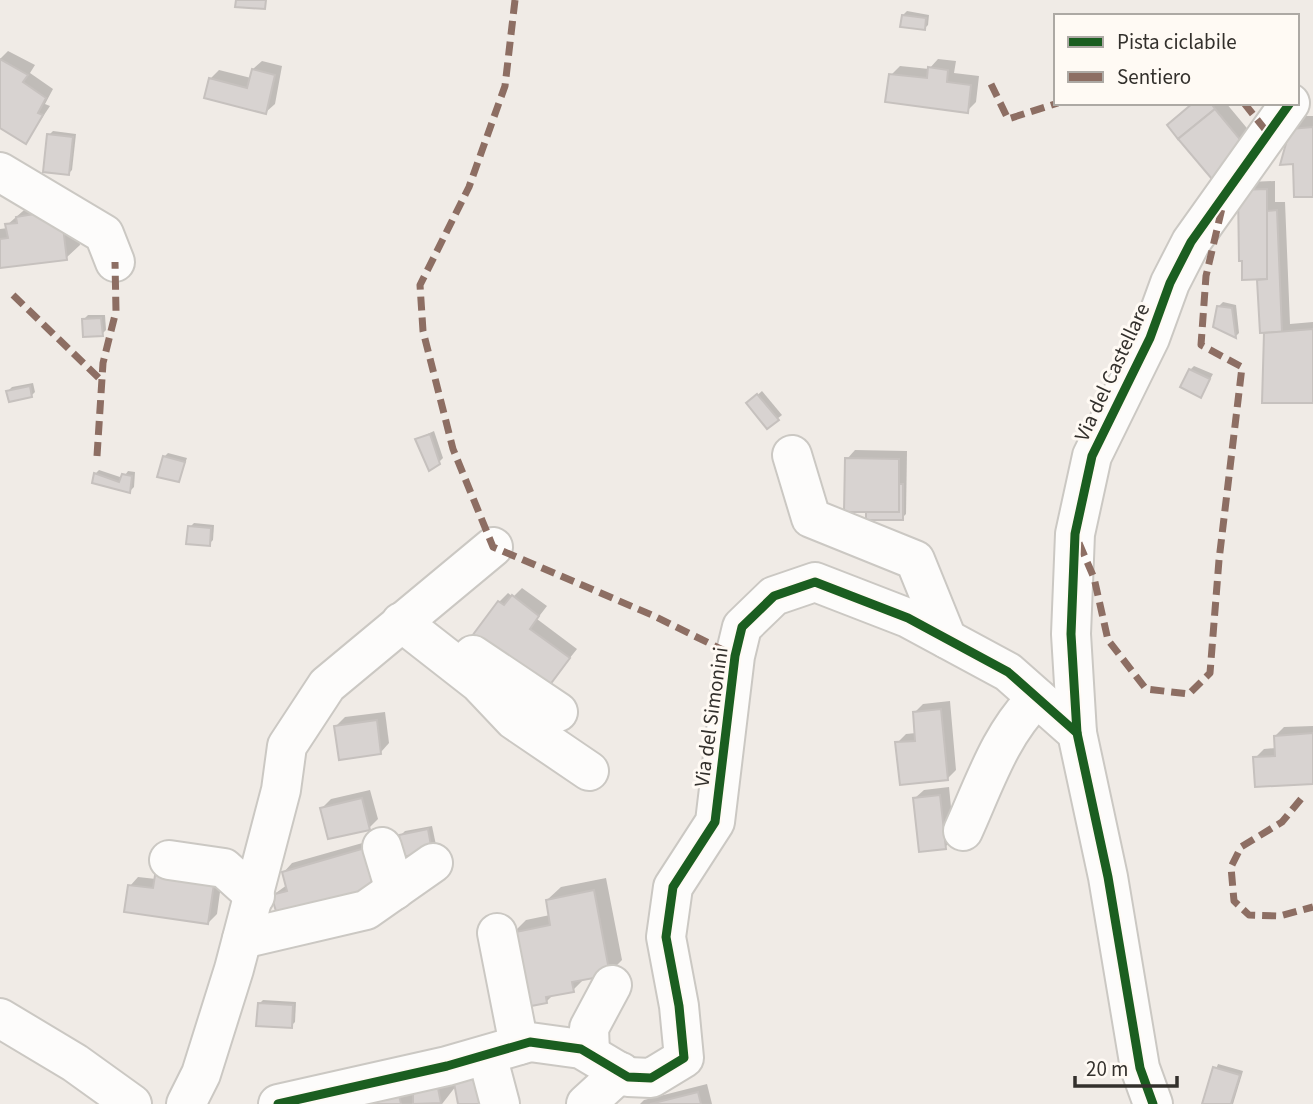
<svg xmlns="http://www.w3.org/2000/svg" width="1313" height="1104" viewBox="0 0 1313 1104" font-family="'Source Sans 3',sans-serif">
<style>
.shadow{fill:#0003}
.building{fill:#d8d3d1;stroke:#c6c1be;stroke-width:2}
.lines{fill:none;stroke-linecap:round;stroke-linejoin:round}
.minor-casing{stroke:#cbc8c3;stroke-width:42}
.minor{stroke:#fdfcfb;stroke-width:38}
.quiet{stroke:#8d6e63;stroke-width:7;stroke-dasharray:14 7;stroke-linecap:butt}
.cycleway-casing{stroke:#fffaf4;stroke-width:13}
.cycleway{stroke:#1b5e20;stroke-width:9}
.labels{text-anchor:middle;stroke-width:6;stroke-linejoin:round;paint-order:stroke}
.street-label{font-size:21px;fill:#33302c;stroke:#fffaf4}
</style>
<rect width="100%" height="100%" fill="#f0ebe6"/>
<!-- shadow -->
<g class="shadow">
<path d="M907,11L929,15L928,25L924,29L903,15Z"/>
<path d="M8,51L35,65L30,73L53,89L45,104L50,106L26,142L0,128V59Z"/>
<path d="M938,59L956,61L954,73L979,76L976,102L967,111L891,75L900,66L929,69Z"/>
<path d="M262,61L282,66L275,104L266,112L210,79L219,70L251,78L253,69Z"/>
<path d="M1195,103L1219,106L1226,103L1256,139L1247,147Z"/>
<path d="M1305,116H1313V195L1291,130Z"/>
<path d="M53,131L76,134L72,170L68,174L49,135Z"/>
<path d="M1275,181V202H1285L1290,324L1313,322V401L1264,402L1265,332L1261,331L1249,182Z"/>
<path d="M31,204L76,214L80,245L66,258L0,267V229L8,228L7,225Z"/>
<path d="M1223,302L1236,305L1239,333L1236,336L1214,326L1219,306Z"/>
<path d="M88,315H105L106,330L102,334L84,319Z"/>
<path d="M1194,366L1213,374L1201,396L1190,370Z"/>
<path d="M33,383L35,392L31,396L8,391L12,387Z"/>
<path d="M762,391L782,415L767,427L752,400Z"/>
<path d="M434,431L443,458L439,462L417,439Z"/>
<path d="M855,450L907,451L906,514L902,518L868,513L847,459Z"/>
<path d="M168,453L187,458L179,480L164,457Z"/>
<path d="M99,470L123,478L128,471L135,472L134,487L130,491L95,474Z"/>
<path d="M194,523L214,525L213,540L209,544L190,527Z"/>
<path d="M522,588L547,606L537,619L577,649L546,688L474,636L499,602L508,593L513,597Z"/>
<path d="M950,701L956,770L947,779L897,743L906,734L916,733L914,713L923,704Z"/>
<path d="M385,712L389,743L381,752L336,726L345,717Z"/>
<path d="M1313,726V782L1255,758L1264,749L1276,748L1275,736L1284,727Z"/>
<path d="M949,787L954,838L945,847L915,798L924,790Z"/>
<path d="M370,790L378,819L369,828L322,808L331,799Z"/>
<path d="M432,826L436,845L401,835L405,831Z"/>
<path d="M373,840L281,922L273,895L287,885L284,872L292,863Z"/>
<path d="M224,863L217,914L208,923L130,886L138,877L156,879Z"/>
<path d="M606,878L622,960L609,973L586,977L573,990L554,994L546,1002L513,933L526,920L550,915L547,900L561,887Z"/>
<path d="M263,1000L296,1002L295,1022L291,1026L259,1004Z"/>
<path d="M1218,1064L1243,1071L1233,1104H1203Z"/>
<path d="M480,1075L460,1104L456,1086L442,1104H372L451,1076L453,1086L459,1080Z"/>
<path d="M707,1084L712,1104H640L644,1100Z"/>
</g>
<!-- building -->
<g class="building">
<path d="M236,0H266L265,9L235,7Z"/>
<path d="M902,15L926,18L925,30L900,27Z"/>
<path d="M0,59L28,75L23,82L46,98L38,113L43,115L26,144L0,128Z"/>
<path d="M928,67L948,70L947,82L971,85L968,113L885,102L889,74L927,78Z"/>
<path d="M252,69L275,75L266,114L204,98L209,78L247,88Z"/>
<path d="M1193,103H1217L1213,106L1215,109L1178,139L1167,125Z"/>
<path d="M1215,109L1248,149L1212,179L1178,139Z"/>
<path d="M1313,127V197H1294L1293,164L1280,165L1290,129Z"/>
<path d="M47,134L73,137L69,175L43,172Z"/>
<path d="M1267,189V279L1242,280V261H1239L1238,190Z"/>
<path d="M1277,210L1282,332L1260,333L1257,280L1267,279V211Z"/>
<path d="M52,211L54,227H63L67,260L0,268V239L8,238L5,224L17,223L16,217Z"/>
<path d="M1217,306L1232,308L1236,338L1213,327Z"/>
<path d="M101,318L103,336L83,337L82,319Z"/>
<path d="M1313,329V403H1262L1264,333Z"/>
<path d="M1189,369L1210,379L1201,398L1180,387Z"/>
<path d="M30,386L32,397L9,402L6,391Z"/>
<path d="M757,394L779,420L767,429L746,403Z"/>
<path d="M430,434L440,464L429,471L415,439Z"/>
<path d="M163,456L185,462L179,482L157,477Z"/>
<path d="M845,458L899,459V512H844Z"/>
<path d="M94,473L119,482L122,474L132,476L130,493L92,483Z"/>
<path d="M899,484H903V520H866V512H899Z"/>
<path d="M188,526L211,528L210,546L186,544Z"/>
<path d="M512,595L539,616L530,629L570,658L546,690L472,636L498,601L504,605Z"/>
<path d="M941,709L948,780L900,785L895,742L915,741L913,712Z"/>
<path d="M377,720L381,754L339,760L334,726Z"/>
<path d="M1313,733V784L1255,787L1253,757L1275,756L1274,736Z"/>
<path d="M940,795L946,849L919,852L913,798Z"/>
<path d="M362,798L370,830L328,839L320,808Z"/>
<path d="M428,829L432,851L403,857L399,835Z"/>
<path d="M365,848L379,896L280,924L271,895L287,891L282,872Z"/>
<path d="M157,863L216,871L208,924L124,912L128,885L153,888Z"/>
<path d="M594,890L610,975L572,982L574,992L546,997L547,1003L526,1007L511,933L550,925L546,900Z"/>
<path d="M258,1003L293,1005L292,1028L256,1026Z"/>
<path d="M1213,1067L1240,1075L1231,1104H1202Z"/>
<path d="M476,1078L482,1104H458L454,1083Z"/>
<path d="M438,1088L441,1103L413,1104V1093Z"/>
<path d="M698,1092L701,1104H650Z"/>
<path d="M399,1095L401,1104H371L370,1102Z"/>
</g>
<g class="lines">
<!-- minor casing -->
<g class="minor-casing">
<g id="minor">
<path d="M0,172L104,234L115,262"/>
<path d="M792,455L811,518L915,560L947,639"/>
<path d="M401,622L479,683L514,720L589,771"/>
<path d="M473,655L558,712"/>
<path d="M1077,733L1071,634L1075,534L1092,456L1150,338L1170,283L1191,242L1290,103"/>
<path d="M963,831C984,785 1000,734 1037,698"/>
<path d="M382,847L395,890"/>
<path d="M169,860L224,868L255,896"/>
<path d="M497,933L519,1045"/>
<path d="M242,939L366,910L433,863"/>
<path d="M0,1018L75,1063L132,1104"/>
<path d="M590,1053L589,1028L612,985"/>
<path d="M487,1055L500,1104"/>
<path d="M186,1104L201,1074L234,969L281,790L287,746L327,685L493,547"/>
<path d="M278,1104L447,1066L530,1042L581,1049L628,1077L651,1078L684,1058L679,1006L666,937L673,887L715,822L735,656L742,627L774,596L815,582L908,618L1008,672L1077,733L1108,877L1140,1068L1153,1104"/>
<path d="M586,1104L621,1072"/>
</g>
</g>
<!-- minor -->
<use href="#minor" class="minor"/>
<!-- quiet -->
<g class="quiet">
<path d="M515,0L505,86L469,187L420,285L423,331L453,449L493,547L652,615L735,656"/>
<path d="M991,84L1008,119L1058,103"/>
<path d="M1244,103L1267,132"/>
<path d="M13,295L103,382"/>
<path d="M97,456L103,363L116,311L115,262"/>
<path d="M1079,543L1094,578L1108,640L1146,689L1189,694L1210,673L1219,560L1242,367L1201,345L1206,276L1223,204"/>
<path d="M1301,799L1282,822L1241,847L1231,867L1234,901L1249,915L1280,916L1313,907"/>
</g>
<!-- cycleway casing -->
<g class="cycleway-casing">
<g id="cycleway">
<path d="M1077,733L1071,634L1075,534L1092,456L1150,338L1170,283L1191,242L1290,103"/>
<path d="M278,1104L447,1066L530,1042L581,1049L628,1077L651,1078L684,1058L679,1006L666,937L673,887L715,822L735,656L742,627L774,596L815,582L908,618L1008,672L1077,733L1108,877L1140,1068L1153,1104"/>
</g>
</g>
<!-- cycleway -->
<use href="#cycleway" class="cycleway"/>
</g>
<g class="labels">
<!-- street labels -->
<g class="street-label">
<text transform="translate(1112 372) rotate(-65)" y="7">Via del Castellare</text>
<text transform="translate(711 717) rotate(-82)" y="7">Via del Simonini</text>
</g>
</g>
<!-- legend -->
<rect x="1054" y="14" width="245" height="91" fill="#fffaf4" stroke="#ada9a4" stroke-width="2"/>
<rect x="1068" y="37" width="35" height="10" fill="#1b5e20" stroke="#ada9a4" stroke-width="2"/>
<text x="1117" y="49" font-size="21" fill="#33302c">Pista ciclabile</text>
<rect x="1068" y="72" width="35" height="10" fill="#8d6e63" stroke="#ada9a4" stroke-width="2"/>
<text x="1117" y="84" font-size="21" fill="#33302c">Sentiero</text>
<!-- scale -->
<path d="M1075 1076v10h102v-10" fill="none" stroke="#33302c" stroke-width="3.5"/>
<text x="1086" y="1076" font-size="21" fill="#33302c" stroke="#fffaf4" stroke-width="5" paint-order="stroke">20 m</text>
</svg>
